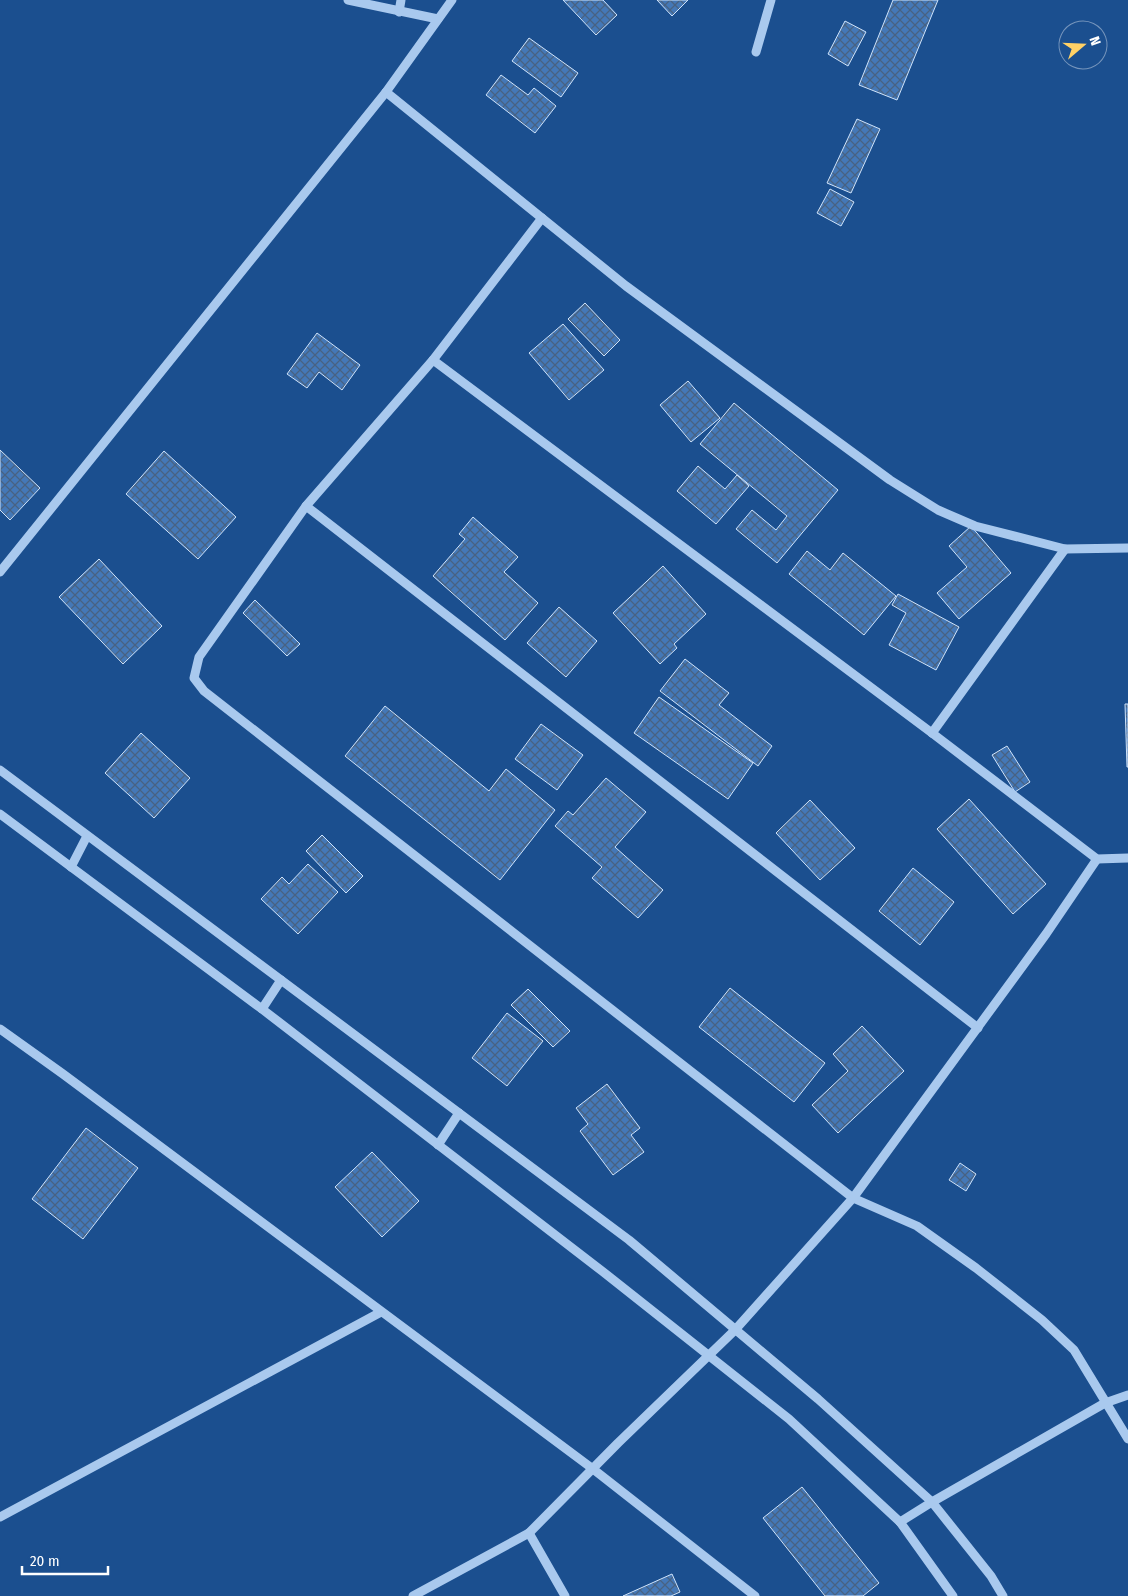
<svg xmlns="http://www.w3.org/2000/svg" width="1128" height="1596" viewBox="0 0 1128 1596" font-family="'Fira Sans Condensed',sans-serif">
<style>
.building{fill:url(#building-cross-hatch);stroke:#cfe3fa}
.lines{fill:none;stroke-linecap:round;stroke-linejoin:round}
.minor{stroke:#a9c9ee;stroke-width:9}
</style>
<defs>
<pattern id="building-cross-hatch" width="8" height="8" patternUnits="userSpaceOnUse" patternTransform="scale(1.25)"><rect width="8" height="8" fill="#4478b7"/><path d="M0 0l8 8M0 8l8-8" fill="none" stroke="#486282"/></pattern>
</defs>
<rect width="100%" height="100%" fill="#1b4f8f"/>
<!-- building -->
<g class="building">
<path d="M563,0H603L617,15L596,35Z"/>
<path d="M657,0H688L672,16Z"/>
<path d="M893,0H938L897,100L859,85Z"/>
<path d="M845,21L866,32L848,66L828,54Z"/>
<path d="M529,38L578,73L561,97L512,61Z"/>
<path d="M501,75L528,95L534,88L556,106L535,133L486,95Z"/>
<path d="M857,119L880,129L851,193L827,183Z"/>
<path d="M830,189L854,202L841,226L817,213Z"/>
<path d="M585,303L620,340L604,356L568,319Z"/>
<path d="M563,324L604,370L569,400L529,353Z"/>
<path d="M317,333L360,365L342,390L319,372L307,388L287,374Z"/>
<path d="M688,381L720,418L691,442L660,405Z"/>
<path d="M734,403L838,490L777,563L736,529L752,510L776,530L787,516L700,444Z"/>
<path d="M0,450L40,488L10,520L0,510Z"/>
<path d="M164,451L236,517L198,559L126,494Z"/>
<path d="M698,466L725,489L737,475L749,486L716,524L677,491Z"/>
<path d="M473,517L518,557L504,572L538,603L505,640L433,576L465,539L459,534Z"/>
<path d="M971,526L1011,573L959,619L937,593L967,567L949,546Z"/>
<path d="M807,551L830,570L843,553L896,596L864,635L789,574Z"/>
<path d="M99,559L162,626L123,664L59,597Z"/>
<path d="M663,566L706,614L674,644L677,648L660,664L613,613Z"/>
<path d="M898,594L959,627L936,670L889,645L906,613L892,605Z"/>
<path d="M255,600L300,644L287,656L243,613Z"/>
<path d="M559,607L597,641L566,677L527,643Z"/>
<path d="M685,659L729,693L719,705L772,746L758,766L660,691Z"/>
<path d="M659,697L753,763L728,799L634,733Z"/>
<path d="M1125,704H1128V767H1127Z"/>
<path d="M385,706L489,791L506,769L555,810L500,880L345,756Z"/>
<path d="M541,724L583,755L557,790L515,759Z"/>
<path d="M141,733L190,778L154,818L105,773Z"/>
<path d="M1007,746L1030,782L1015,792L992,755Z"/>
<path d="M606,778L646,812L615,847L663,890L638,918L592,878L602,867L555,826L568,811L573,815Z"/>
<path d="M969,799L1046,884L1013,914L937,829Z"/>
<path d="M810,800L855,848L820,880L776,833Z"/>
<path d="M322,835L363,876L346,893L306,851Z"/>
<path d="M308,864L338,892L298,934L261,899L282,877L289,884Z"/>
<path d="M913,868L954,902L920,945L879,911Z"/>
<path d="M730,988L825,1063L794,1102L699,1027Z"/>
<path d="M528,989L570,1031L553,1047L511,1005Z"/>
<path d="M507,1013L543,1041L507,1086L472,1058Z"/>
<path d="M862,1026L904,1071L838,1133L812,1105L848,1071L833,1054Z"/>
<path d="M607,1084L640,1128L631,1135L644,1152L613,1175L580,1131L588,1124L576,1108Z"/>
<path d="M86,1128L138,1168L83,1239L32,1199Z"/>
<path d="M372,1152L419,1201L382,1237L335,1187Z"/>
<path d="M960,1163L976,1174L966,1191L949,1180Z"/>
<path d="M802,1487L879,1583L863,1596H825L763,1518Z"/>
<path d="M672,1574L680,1592L671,1596H623Z"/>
</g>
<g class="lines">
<!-- minor -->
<g class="minor">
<path d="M348,0L438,19"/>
<path d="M399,12L401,0"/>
<path d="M756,52L771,0"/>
<path d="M386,92L626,286L890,480L938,510L975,526L1065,549L1128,548"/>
<path d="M542,218L433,360L306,506L199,657L194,678L204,691L853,1198L917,1226L976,1268L1042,1320L1074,1350L1128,1439"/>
<path d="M433,360L932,733L1097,859L1128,858"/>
<path d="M306,506L978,1028"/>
<path d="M0,572L386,92L452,0"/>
<path d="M932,733L1065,549"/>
<path d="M0,770L629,1240L818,1399L932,1502L991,1576L1003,1596"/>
<path d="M0,814L262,1009L602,1271L789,1419L900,1522L953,1596"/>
<path d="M71,867L87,836"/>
<path d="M262,1009L281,980"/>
<path d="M0,1029L63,1074L593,1469L755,1596"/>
<path d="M438,1145L459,1113"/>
<path d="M0,1517L381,1312"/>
<path d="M900,1522L932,1502L1105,1403L1128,1395"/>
<path d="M529,1533L565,1596"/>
<path d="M413,1596L529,1533L618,1443L735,1330L853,1198L1046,934L1097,859"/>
</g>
</g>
<!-- north arrow -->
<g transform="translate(1083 45) rotate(71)"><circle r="24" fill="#1b4f8f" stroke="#7695bc"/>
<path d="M0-4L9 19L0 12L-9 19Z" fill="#ffd166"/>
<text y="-8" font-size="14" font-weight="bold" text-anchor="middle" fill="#ffffff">N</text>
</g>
<!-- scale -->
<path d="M22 1566v8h86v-8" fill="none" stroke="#ffffff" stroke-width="2.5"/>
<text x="30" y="1566" font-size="15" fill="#ffffff" stroke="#1b4f8f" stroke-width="4" paint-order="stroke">20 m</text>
</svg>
